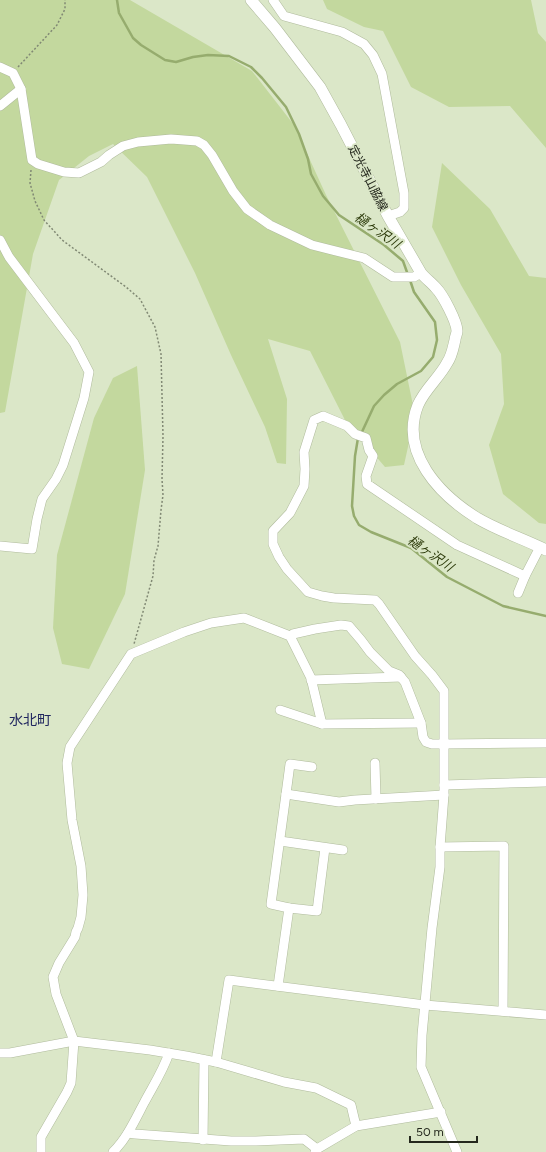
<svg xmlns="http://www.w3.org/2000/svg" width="546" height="1152" viewBox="0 0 546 1152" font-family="Figtree,'Noto Sans JP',sans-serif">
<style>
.green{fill:#c3d89e}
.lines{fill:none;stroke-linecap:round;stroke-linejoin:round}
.stream{stroke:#96ac6e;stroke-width:2.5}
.minor-casing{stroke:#b0bb9d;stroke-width:10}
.major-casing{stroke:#b0bb9d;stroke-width:12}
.path{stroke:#818974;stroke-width:1.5;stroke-dasharray:2 2;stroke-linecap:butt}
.minor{stroke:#fff;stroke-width:9}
.major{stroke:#fff;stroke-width:11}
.labels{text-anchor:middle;stroke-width:4;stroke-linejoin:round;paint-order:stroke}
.street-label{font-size:12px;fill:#24281d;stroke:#dbe7c8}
.water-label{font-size:13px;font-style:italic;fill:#2c3a0a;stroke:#dbe7c8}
.quarter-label{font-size:14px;fill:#20265f;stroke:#dbe7c8}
</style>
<rect width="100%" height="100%" fill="#dbe7c8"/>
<!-- green -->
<g class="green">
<path d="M0,0H130L252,71L294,125L326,195L400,342L415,415L404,465L385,467L345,420L310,351L268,339L287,399L286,464L277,463L265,427L231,355L195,273L147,177L113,144L89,156L59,180L33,254L5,412L0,413Z"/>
<path d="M323,0H531L538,33L546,42V148L510,106L449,107L411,87L383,31L364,27L327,9Z"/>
<path d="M442,163L490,209L529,276L546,278V524L539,523L503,494L489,445L504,404L501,354L461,285L432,227Z"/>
<path d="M137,366L145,470L125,594L89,669L62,664L53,628L57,555L94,418L113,378Z"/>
</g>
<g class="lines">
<!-- stream -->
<g class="stream">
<path d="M117,0L119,13L133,38L141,45L165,60L176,62L193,57L208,55L229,56L251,67L262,78L286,107L299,134L308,159L311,174L323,196L339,215L384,245L403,261L408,275"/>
<path d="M361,434L374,406L384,395L397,384L421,371L433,357L437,340L435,322L414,292L410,280"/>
<path d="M358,438L355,456L352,506L354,516L359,525L371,532L411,548L447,577L503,606L546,616"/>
</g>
<!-- minor casing -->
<g class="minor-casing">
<g id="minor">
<path d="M273,0L284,16L342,32L364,44L373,55L382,74L404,193V208L400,212L388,216"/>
<path d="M0,67L13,73L21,89L32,160L38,164L64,172L79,173L101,162L109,155L123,146L138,142L171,139L197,141L204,145L212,155L233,191L247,209L270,225L312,245L364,258L393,277H414L421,273"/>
<path d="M0,106L21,89"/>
<path d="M0,240L9,257L74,343L89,372L84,398L63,465L56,479L42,499L37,519L32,549L0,546"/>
<path d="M518,593L525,576"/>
<path d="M290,636L293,634L315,629L341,625L349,626L361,640L370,652L389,671L399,675L405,682L421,723L423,737L426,742L432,744H444L546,743"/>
<path d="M311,680L401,677"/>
<path d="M322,724L421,723"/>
<path d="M375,763L376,799"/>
<path d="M444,785L546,782"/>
<path d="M286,794L290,764L312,767"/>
<path d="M280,841L343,850"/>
<path d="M440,847L504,846L503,1011"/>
<path d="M289,908L317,911L325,848"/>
<path d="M278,986L289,908L271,904L286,794L339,802L355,800L444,795"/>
<path d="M0,1053H10L74,1041L150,1050L186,1056L216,1062L284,1082L316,1088L351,1105L356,1126"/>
<path d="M216,1062L229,980L425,1005L546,1015"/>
<path d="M128,1133L135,1134L231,1141H256L304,1139L317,1149"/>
<path d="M203,1140L204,1060"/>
<path d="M41,1152V1137L67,1092L71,1083L74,1041L56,994L53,977L59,963L75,937L76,932L78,928L81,917L83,895L81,866L72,820L67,763L70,747L131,654L184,632L211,623L244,618L290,636L311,678L322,724L280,710"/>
<path d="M113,1152C127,1138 135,1120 144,1103C153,1086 163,1071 169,1053"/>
<path d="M315,1152L317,1149L356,1126L441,1112"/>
<path d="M457,1152L421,1067L422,1035L432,928L440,867V847L444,795V691L432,675L415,656L379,604L375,600L334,598L322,596L308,592L287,569L279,557L273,544V531L290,513L304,486L305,469L304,452L314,420L323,416L347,426L355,434L366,438L369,450L373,456L366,476L367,484L457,545L525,576L540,547"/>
</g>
</g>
<!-- major casing -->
<g class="major-casing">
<path id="major" d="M251,0L275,28L320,87L341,125L388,216L421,273C426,279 432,283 436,288C443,295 457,322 457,331C457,334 455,337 455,340C453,348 452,356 447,363C439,378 425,389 418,405C399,453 440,495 477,518C499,531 524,539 546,550"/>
</g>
<!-- path -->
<g class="path">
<path d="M18,67L57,25L65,9V0"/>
<path d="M31,170L30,183L35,201L44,220L62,240L126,287L140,299L155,327L161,354L163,436L162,479L163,495L161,510L158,546L154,560L153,576L134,644"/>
</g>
<!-- minor -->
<use href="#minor" class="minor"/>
<!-- major -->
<use href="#major" class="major"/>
</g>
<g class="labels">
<!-- street labels -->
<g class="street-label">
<text transform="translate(368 178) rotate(63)" y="4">定光寺山脇線</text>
</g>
<!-- water labels -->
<g class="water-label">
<text transform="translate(378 230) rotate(35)" y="5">樋ヶ沢川</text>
<text transform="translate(431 553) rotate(35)" y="5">樋ヶ沢川</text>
</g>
<!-- quarter labels -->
<g class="quarter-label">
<text x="30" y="725">水北町</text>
</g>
</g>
<!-- scale -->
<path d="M410 1136v6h67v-6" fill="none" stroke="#24281d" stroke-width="2"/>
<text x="416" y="1136" font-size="12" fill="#24281d" stroke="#dbe7c8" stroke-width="3" paint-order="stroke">50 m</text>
</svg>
